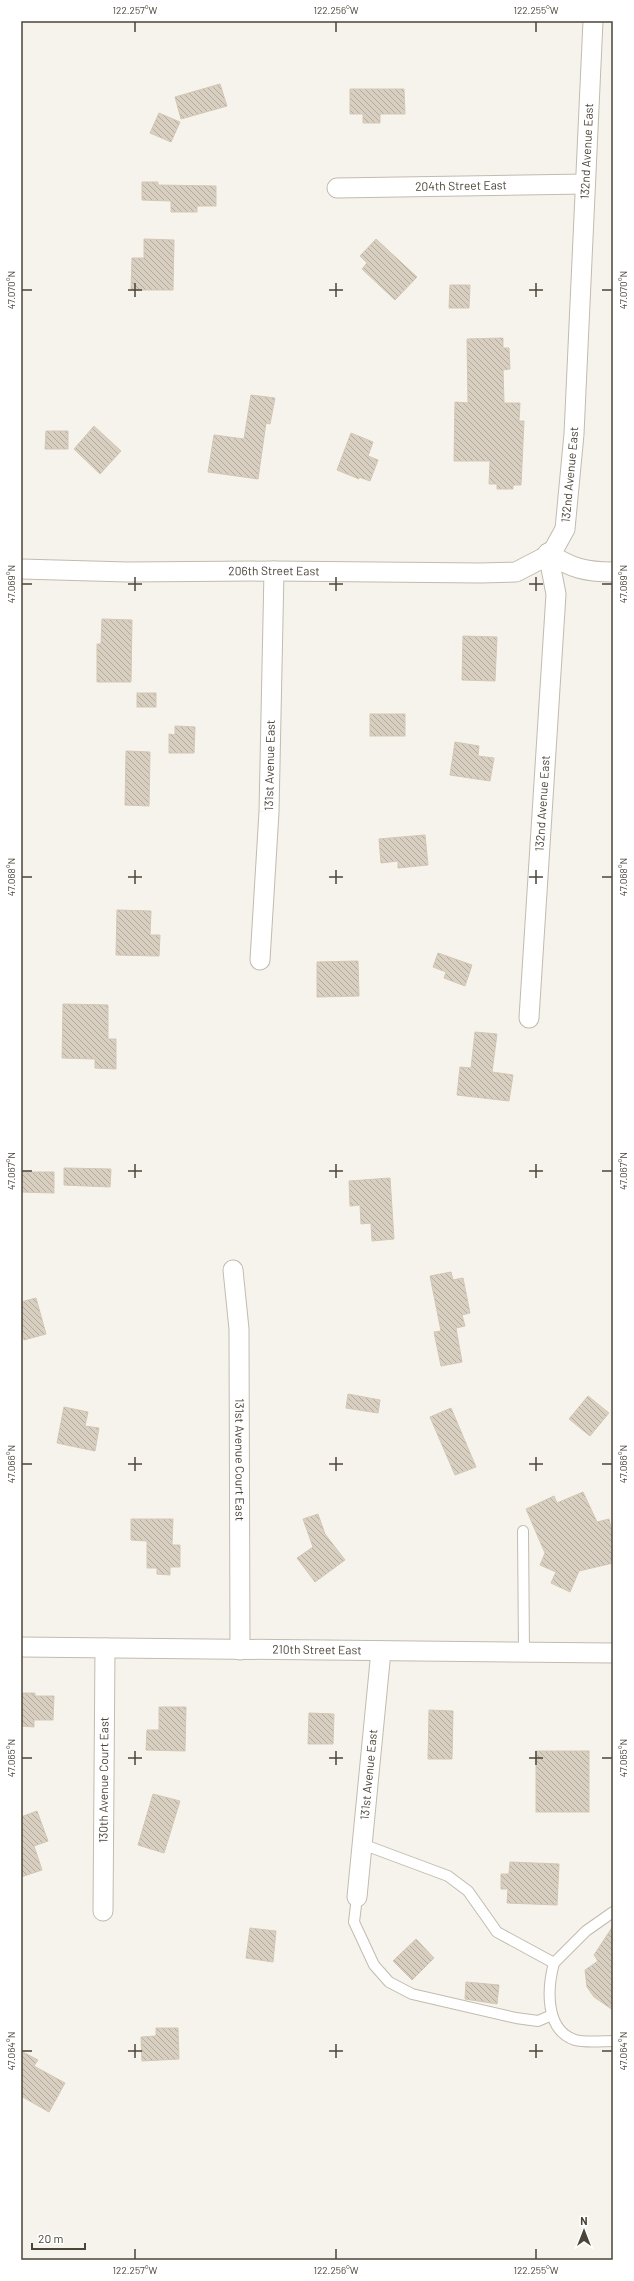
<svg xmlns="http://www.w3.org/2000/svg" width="634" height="2281" viewBox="0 0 634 2281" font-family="Barlow,sans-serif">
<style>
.building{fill:url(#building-back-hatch);stroke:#d3c7b4}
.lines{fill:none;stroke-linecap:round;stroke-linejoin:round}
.service-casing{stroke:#c2bbae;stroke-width:12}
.minor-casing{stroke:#c2bbae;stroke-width:21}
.service{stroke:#fff;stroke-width:10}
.minor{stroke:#fff;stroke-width:19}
.ticks{fill:none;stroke:#4b4439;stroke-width:1.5}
.labels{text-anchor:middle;stroke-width:3;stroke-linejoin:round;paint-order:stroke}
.street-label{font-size:12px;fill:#4b4439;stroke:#fff}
.neatline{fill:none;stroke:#4b4439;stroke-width:1.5}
.ticks-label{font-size:10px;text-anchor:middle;fill:#4b4439}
</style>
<defs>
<pattern id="building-back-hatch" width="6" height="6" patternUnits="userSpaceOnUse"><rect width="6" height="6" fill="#d8cfc1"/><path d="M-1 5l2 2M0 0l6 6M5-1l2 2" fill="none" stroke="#b1aa9e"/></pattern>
</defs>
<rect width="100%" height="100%" fill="#f6f3ec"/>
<!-- building -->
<g class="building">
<path d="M220,84L227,106L181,119L175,97Z"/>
<path d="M350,89H404L405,114H380V123H363V114H350Z"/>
<path d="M159,113L180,122L171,142L150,133Z"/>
<path d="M142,182H158V185L216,186V206H197V212H171V201L142,200Z"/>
<path d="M144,239L174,240L173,290H131L132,258H144Z"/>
<path d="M376,239L417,277L395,300L362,269L367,263L360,256Z"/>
<path d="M450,285H470L469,308H449Z"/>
<path d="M503,338V348H509L510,369L503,370L504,403H520L519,421H524L521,485H513V489H497V484H489L490,461H454L455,402L468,403L467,339Z"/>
<path d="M251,395L275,398L270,424L266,423L258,479L208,472L214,435L244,439Z"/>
<path d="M94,426L121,451L100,474L74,449Z"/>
<path d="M46,431H68V449H45Z"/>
<path d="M351,433L373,442L368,456L378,460L370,481L359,477V479L337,470Z"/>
<path d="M102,619L132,620L131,682H97V644H101Z"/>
<path d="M463,636L497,637L495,681L462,680Z"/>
<rect x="137" y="693" width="19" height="14"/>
<rect x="370" y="714" width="35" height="22"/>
<path d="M175,726L195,727L194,753H169V734L175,735Z"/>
<path d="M455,742L479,746L478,756L494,758L490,781L450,775Z"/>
<path d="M126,751L150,752L149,806L125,805Z"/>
<path d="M425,835L428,865L398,868V861L381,863L379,839Z"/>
<path d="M117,910L151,911L150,935H160L159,956L116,955Z"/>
<path d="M438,953L472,965L465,986L444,978L446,972L433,967Z"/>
<path d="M358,961L359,996L317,997V962Z"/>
<path d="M63,1004L108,1005V1039H116V1069L95,1068V1059L62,1058Z"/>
<path d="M475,1032L497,1034L492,1072L513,1075L509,1101L457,1095L460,1067L471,1068Z"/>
<path d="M64,1168L111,1169L110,1187L64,1185Z"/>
<path d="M21,1172H54V1193L21,1192Z"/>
<path d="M390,1178L394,1239L372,1241L371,1223L361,1224L360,1205L350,1206L349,1181Z"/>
<path d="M451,1272L453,1280L463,1278L470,1313L462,1315L465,1326L456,1328L462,1362L441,1366L434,1332L441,1331L430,1276Z"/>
<path d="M36,1298L46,1334L24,1340L21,1329V1302Z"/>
<path d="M348,1394L380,1400L378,1413L346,1408Z"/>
<path d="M588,1396L609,1413L590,1436L569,1419Z"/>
<path d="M64,1407L88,1412L85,1426L99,1428L95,1451L57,1443Z"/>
<path d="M451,1408L476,1467L455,1475L430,1417Z"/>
<path d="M583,1492L597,1522L609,1519L613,1536V1563L579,1571L570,1592L551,1583L556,1572L540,1565L545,1553L526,1509L554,1496L557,1503Z"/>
<path d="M318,1514L325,1534L345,1560L315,1582L297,1558L313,1547L303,1519Z"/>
<path d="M131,1519H173L172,1545H180V1567H170V1575L157,1574V1568H147V1541L131,1540Z"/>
<path d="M21,1693H35V1696H54L53,1720H34V1727L21,1726Z"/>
<path d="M159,1707H186L185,1751L146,1750L147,1730H159Z"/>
<path d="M429,1710L453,1711L452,1759H428Z"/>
<path d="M309,1713L334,1714L333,1744H308Z"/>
<rect x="536" y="1751" width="53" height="61"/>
<path d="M153,1794L180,1801L164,1853L138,1845Z"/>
<path d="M37,1811L48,1841L34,1846L42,1870L21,1877V1817Z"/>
<path d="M510,1862L559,1864L557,1905L507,1903L508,1889H501V1874H509Z"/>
<path d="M613,1926V2010L594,1997L587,1987L585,1970L598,1961L594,1955Z"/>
<path d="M250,1928L276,1931L273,1962L246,1958Z"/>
<path d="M416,1939L434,1958L412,1980L393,1961Z"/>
<path d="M466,1982L499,1985L497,2004L465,1999Z"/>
<path d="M156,2028H178L179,2059L142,2061L141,2037L156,2036Z"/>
<path d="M21,2051L38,2060L34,2066L65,2083L49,2112L21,2096Z"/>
</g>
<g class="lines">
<!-- service casing -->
<g class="service-casing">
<g id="service">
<path d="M523,1531L524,1652"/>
<path d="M362,1844L448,1876L468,1891L497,1932L554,1963C547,1989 545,2030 575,2040C586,2043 602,2041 613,2041"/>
<path d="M357,1897L354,1922L374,1965L389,1982L412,1994L516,2018L538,2021L552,2015"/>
<path d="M554,1963L586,1931L613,1912"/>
</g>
</g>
<!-- minor casing -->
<g class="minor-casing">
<g id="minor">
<path id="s1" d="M337,188L585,184"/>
<path d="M548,553C571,568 585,572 613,572"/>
<path id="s2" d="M21,569L127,572L274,571L480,573L516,572L543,558L554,549L565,529L574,434L593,21"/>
<path id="s3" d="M260,960L269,812L274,571"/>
<path id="s4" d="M529,1018L556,594L548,553"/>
<path id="s5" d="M233,1270L239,1329L240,1650"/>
<path id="s6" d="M21,1647L613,1653"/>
<path id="s7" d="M357,1897L381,1651"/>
<path id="s8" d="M103,1911L105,1648"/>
</g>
</g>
<!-- service -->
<use href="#service" class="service"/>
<!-- minor -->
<use href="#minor" class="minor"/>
</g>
<!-- ticks -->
<path class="ticks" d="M135,22V32M336,22V32M536,22V32M135,283V297M336,283V297M536,283V297M22,290H32M128,290H142M329,290H343M529,290H543M602,290H612M135,577V591M336,577V591M536,577V591M22,584H32M128,584H142M329,584H343M529,584H543M602,584H612M135,870V884M336,870V884M536,870V884M22,877H32M128,877H142M329,877H343M529,877H543M602,877H612M135,1164V1178M336,1164V1178M536,1164V1178M22,1171H32M128,1171H142M329,1171H343M529,1171H543M602,1171H612M135,1457V1471M336,1457V1471M536,1457V1471M22,1464H32M128,1464H142M329,1464H343M529,1464H543M602,1464H612M135,1751V1765M336,1751V1765M536,1751V1765M22,1758H32M128,1758H142M329,1758H343M529,1758H543M602,1758H612M135,2044V2058M336,2044V2058M536,2044V2058M22,2051H32M128,2051H142M329,2051H343M529,2051H543M602,2051H612M135,2249V2259M336,2249V2259M536,2249V2259"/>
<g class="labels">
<!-- street labels -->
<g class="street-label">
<text dy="4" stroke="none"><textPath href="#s2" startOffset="941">132nd Avenue East</textPath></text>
<text dy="4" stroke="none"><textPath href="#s1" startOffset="124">204th Street East</textPath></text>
<text dy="4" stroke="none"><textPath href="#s2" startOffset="617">132nd Avenue East</textPath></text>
<text dy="4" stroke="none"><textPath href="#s2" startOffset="253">206th Street East</textPath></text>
<text dy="4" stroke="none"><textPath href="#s3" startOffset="195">131st Avenue East</textPath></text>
<text dy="4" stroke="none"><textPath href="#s4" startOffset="215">132nd Avenue East</textPath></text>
<text dy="4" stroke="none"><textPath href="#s5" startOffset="190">131st Avenue Court East</textPath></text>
<text dy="4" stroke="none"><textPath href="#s6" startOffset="296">210th Street East</textPath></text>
<text dy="4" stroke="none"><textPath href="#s7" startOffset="123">131st Avenue East</textPath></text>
<text dy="4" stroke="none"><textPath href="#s8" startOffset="131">130th Avenue Court East</textPath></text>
</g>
</g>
<!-- border -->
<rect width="634" height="2281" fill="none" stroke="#ffffff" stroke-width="44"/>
<!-- north arrow -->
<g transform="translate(584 2231)" stroke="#ffffff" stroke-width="3" paint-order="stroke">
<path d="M0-3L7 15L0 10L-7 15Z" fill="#4b4439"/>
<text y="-6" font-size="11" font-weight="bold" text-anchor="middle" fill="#4b4439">N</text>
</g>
<!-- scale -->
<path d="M32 2243v6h53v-6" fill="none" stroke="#4b4439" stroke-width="2"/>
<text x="38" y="2243" font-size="12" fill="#4b4439" stroke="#ffffff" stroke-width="3" paint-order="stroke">20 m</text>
<rect x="22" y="22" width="590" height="2237" class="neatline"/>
<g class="ticks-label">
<text x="135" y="14">122.257°W</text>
<text x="336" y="14">122.256°W</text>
<text x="536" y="14">122.255°W</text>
<text transform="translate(11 290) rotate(-90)" y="4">47.070°N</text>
<text transform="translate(623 290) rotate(-90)" y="4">47.070°N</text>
<text transform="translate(11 584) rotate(-90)" y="4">47.069°N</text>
<text transform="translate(623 584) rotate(-90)" y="4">47.069°N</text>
<text transform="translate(11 877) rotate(-90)" y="4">47.068°N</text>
<text transform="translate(623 877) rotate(-90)" y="4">47.068°N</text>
<text transform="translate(11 1171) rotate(-90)" y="4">47.067°N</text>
<text transform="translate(623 1171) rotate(-90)" y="4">47.067°N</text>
<text transform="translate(11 1464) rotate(-90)" y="4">47.066°N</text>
<text transform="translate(623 1464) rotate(-90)" y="4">47.066°N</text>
<text transform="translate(11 1758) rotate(-90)" y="4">47.065°N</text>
<text transform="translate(623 1758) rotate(-90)" y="4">47.065°N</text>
<text transform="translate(11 2051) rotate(-90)" y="4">47.064°N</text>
<text transform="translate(623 2051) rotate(-90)" y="4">47.064°N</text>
<text x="135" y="2274">122.257°W</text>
<text x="336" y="2274">122.256°W</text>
<text x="536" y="2274">122.255°W</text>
</g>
</svg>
